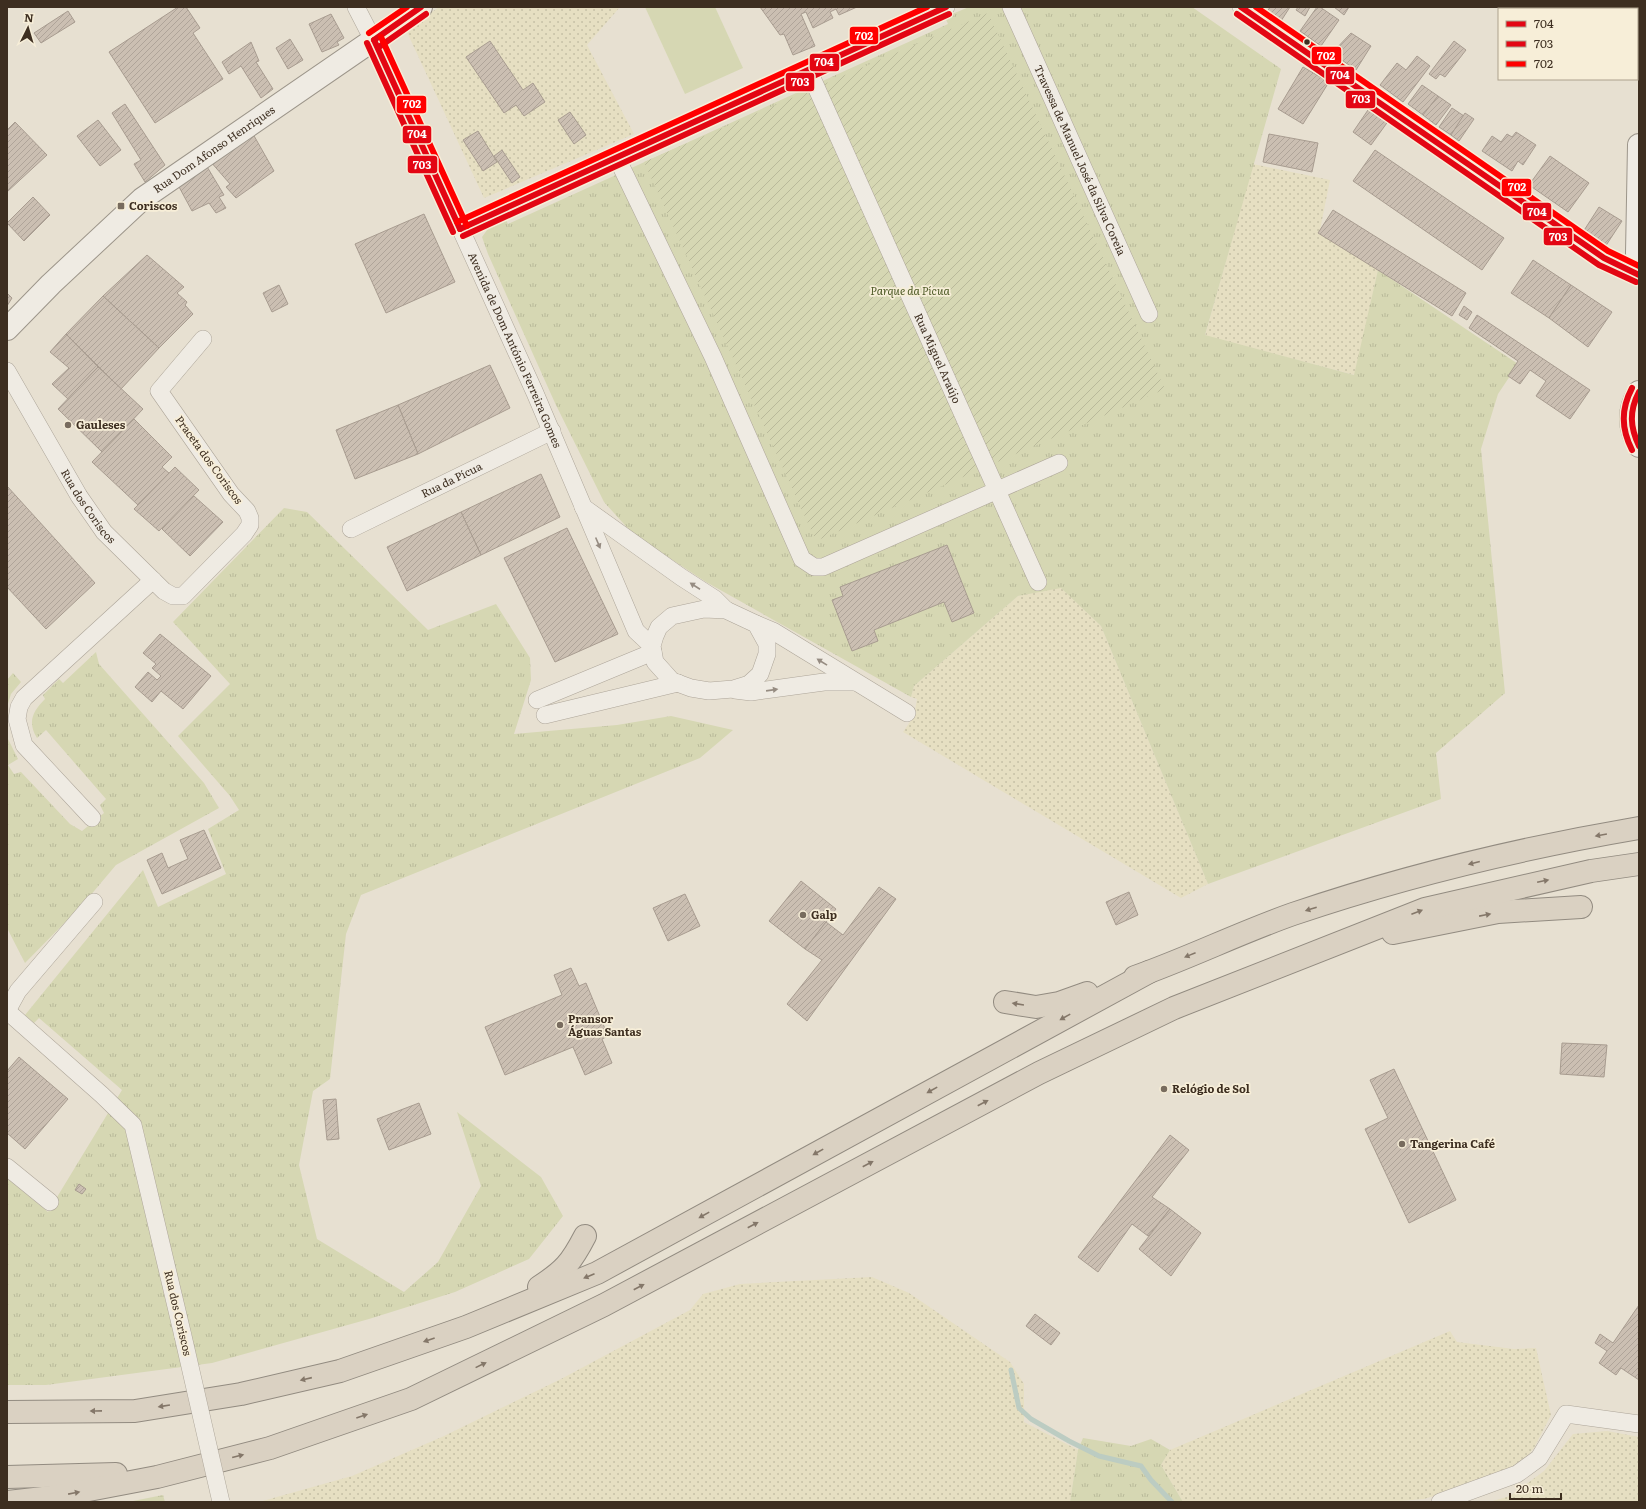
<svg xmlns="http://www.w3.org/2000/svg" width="1646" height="1509" viewBox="0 0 1646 1509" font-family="Literata,serif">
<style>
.farmland{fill:url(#farmland-dots)}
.grass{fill:url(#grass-tufts)}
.garden{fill:url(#garden-furrows)}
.pitch{fill:#d6d7b3}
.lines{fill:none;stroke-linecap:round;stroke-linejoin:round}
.stream{stroke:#bcccc2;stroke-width:5}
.building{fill:url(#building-hatch);stroke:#a89c90}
.street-casing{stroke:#ada599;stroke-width:18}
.secondary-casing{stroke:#9c958a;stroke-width:24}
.highway-casing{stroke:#928b80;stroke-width:24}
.street{stroke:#efebe3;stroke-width:17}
.secondary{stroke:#efebe3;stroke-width:22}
.highway{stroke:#dad1c2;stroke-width:22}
.street-bridge-casing{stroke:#ada599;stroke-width:18;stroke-linecap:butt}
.street-bridge{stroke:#efebe3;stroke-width:17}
.bus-1-casing{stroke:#f7eed8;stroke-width:9}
.bus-2-casing{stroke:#f7eed8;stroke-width:9}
.bus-3-casing{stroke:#f7eed8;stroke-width:9}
.bus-1{stroke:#e30613;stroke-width:6}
.bus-2{stroke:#e30613;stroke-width:6}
.bus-3{stroke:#f00;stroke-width:6}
.oneway{fill:#968c82}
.oneway2{fill:#847769}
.bus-dot{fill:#3d2e20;stroke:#f7eed8;stroke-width:1.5}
.poi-dot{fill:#786c5e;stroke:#f7eed8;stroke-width:1.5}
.labels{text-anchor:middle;stroke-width:3.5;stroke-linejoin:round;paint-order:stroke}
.street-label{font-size:11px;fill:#3d2e20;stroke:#f7eed8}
.poi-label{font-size:11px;font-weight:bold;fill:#3d2e20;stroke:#f7eed8;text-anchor:start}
.park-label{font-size:11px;font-style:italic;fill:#4d5a26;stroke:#f7eed8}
.line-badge{stroke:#f7eed8;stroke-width:1.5}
.badge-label{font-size:11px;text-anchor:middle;font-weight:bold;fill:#fff}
</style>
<defs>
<pattern id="farmland-dots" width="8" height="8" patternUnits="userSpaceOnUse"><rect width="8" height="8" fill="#e6dfc2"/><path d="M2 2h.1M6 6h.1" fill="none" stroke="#c6c0a6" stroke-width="1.8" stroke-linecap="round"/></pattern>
<pattern id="grass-tufts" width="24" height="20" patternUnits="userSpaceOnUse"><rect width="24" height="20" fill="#d6d7b3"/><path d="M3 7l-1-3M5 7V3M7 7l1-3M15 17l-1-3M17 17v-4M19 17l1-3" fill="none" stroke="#b9b99a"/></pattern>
<pattern id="garden-furrows" width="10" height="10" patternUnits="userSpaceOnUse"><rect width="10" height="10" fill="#d6d7b3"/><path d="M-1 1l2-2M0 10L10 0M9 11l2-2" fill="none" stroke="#b9b99a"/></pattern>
<pattern id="building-hatch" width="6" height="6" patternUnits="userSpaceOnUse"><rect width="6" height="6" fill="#cbbfb2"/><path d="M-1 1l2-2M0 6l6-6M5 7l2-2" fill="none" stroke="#afa499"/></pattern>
</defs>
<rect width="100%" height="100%" fill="#e7e0d1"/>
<!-- farmland -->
<g class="farmland">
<path d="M439,7H620L587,45L634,134L484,198L406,30Z"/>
<path d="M1253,164L1330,180L1320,230L1378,270L1355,375L1205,336Z"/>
<path d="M1061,587L1101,626L1206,879L1208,884L1181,898L903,732L914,716L917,699L911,697L914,686L1018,596Z"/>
<path d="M872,1277L909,1293L1010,1362L1024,1384V1422L1078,1450L1070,1502H259L352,1476L444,1436L561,1379L690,1310L703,1294L740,1284Z"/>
<path d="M1450,1331L1457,1342L1514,1349L1536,1348L1551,1415L1534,1448L1521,1464L1481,1482L1424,1499L1389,1502H1183L1161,1465L1170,1450Z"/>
<path d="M1607,1431L1639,1437V1502H1489L1510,1496L1544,1471L1573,1434Z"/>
</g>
<!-- grass -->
<g class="grass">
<path d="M969,7H1192L1281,69L1205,335L1354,375L1378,270L1518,364L1498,394L1481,449L1505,693L1436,753L1441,799L1208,884L1101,626L1061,588L1018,596L914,686L911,697L706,582L633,534L604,502L555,403L488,254L482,237L490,226L505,218L508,224L948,24L945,17Z"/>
<path d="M284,508L307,512L428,630L496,604L530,658L531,680L514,734L617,725L671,716L733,730L700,758L361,895L346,934L330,1079L313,1091L299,1165L317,1239L404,1292L438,1262L481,1186L457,1112L541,1177L563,1216L529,1259L455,1292L369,1319L212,1363L46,1385H7V1178L48,1212L122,1090L39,1018L34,1023L25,1015L143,870L158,907L226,874L208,829L239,810L230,796L178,736L230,684L173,622Z"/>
<path d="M96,652L99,664L204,783L219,808L116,865L84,903L25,963L7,928V737L18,759L8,765L14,774L21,772L70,824L82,831L104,813L100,805L106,799L46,730L37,738C27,722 33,711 45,699L43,695L59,679L63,683Z"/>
<path d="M13,673L21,682L11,694L7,707V680Z"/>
<path d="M1083,1438L1131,1446L1151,1439L1170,1450L1161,1465L1183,1502H1070L1078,1450Z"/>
<path d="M163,1495L165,1502H128Z"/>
</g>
<!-- garden -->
<path class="garden" d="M988,13L1165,389L816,541L644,162Z"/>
<!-- pitch -->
<path class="pitch" d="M645,7H715L743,68L685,94Z"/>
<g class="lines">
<!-- stream -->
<path class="stream" d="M1011,1370L1019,1408L1031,1419L1069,1441L1099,1456L1141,1466L1151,1480L1172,1502"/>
</g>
<!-- building -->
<g class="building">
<path d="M178,7H186L200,28L193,33L223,79L155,123L109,52Z"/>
<path d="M760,7H857L839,15L836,9L830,12L833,18L813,28L806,12L801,14L815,46L793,55L784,34L780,35Z"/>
<path d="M1270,7H1290L1281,21L1267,12Z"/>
<path d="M1298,7H1310L1305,16L1296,10Z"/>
<path d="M1317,7H1320L1339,20L1321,46L1300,31Z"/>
<path d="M1334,7H1349L1344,15Z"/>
<path d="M1617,7H1639V8L1637,12V9H1621Z"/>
<path d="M68,11L75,22L41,43L34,33Z"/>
<path d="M331,14L344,38L337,42L339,45L322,52L309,24Z"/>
<path d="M1351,33L1371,46L1356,70L1332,53Z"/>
<path d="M290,39L303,60L288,69L276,48Z"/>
<path d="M490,41L523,90L533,83L545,102L524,116L516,105L504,113L466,57Z"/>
<path d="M1454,41L1466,50L1445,77L1440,74L1436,79L1429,74Z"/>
<path d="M251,42L259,61L256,62L273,89L261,98L241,66L229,74L222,62Z"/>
<path d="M1417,56L1430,66L1403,102L1380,85L1397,63L1406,70Z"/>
<path d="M1303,67L1329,82L1303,124L1278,109Z"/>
<path d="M1422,85L1438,96L1423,115L1408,104Z"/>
<path d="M1438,96L1451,105L1436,125L1423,115Z"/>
<path d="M125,104L165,165L145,182L134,164L141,160L112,113Z"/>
<path d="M1370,107L1389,120L1371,145L1353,132Z"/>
<path d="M1452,108L1464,116L1451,135L1439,127Z"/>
<path d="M570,112L586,135L574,144L558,120Z"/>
<path d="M1465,113L1474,119L1459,141L1451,135Z"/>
<path d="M98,120L121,150L100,166L77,136Z"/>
<path d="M15,122L47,155L7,192V130Z"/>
<path d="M478,131L497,162L483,171L463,140Z"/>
<path d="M1516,132L1536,145L1523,165L1518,161L1512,171L1482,151L1492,136L1501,142L1507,134L1512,137Z"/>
<path d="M253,134L274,171L236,198L226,187L230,184L210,161Z"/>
<path d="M1269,134L1318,143L1312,172L1263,162Z"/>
<path d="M502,150L520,177L512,183L494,156Z"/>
<path d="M1375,150L1504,238L1482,270L1353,181Z"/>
<path d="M1550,156L1589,183L1568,212L1529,185Z"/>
<path d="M206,165L224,195L219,197L226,208L216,213L209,203L192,211L178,185Z"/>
<path d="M33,197L50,215L24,241L7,223Z"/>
<path d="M1599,207L1622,221L1605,247L1583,232Z"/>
<path d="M1333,210L1466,293L1452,316L1318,233Z"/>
<path d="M424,214L455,282L386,313L355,244Z"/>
<path d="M147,255L184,287L177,293L187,302L185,305L193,314L159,348L103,296Z"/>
<path d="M1533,260L1571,285L1549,318L1511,293Z"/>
<path d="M279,285L288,304L272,312L263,293Z"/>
<path d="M1571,285L1612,312L1588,347L1549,318Z"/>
<path d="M7,293L12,298L7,306Z"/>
<path d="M103,296L159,348L121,389L66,334Z"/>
<path d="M1464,306L1472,312L1467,320L1459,315Z"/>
<path d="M1477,315L1590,390L1570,419L1536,396L1546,381L1530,370L1520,384L1508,376L1518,361L1469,328Z"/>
<path d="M66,334L98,367L68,399L52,384L69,368L50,352Z"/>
<path d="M490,365L510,408L418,454L398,405Z"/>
<path d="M98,367L143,409L102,452L58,409Z"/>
<path d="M398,405L418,454L355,479L336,430Z"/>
<path d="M134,419L172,457L162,467L170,474L138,505L92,462Z"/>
<path d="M175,467L199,490L159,531L134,509Z"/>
<path d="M541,474L560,517L481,555L461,512Z"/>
<path d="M7,486L95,583L46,629L7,587Z"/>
<path d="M194,496L223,522L190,556L162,529Z"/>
<path d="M461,512L481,555L407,591L387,547Z"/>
<path d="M567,528L618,634L555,662L504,558Z"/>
<path d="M947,545L974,613L952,622L944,602L874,630L878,641L852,651L832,600L843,596L840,587Z"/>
<path d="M160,634L211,676L183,709L161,691L152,702L135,687L148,672L157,680L161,676L152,668L156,664L143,653Z"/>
<path d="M204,830L221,868L162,894L147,860L162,853L168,868L188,859L180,840Z"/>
<path d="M801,881L836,909L805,949L769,921Z"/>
<path d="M879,887L896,899L807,1021L787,1004L822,960L805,949L826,922L843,935Z"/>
<path d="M1129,892L1138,915L1116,925L1106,902Z"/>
<path d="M685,894L700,926L668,941L653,908Z"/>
<path d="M571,968L579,986L586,983L608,1036L602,1039L612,1063L585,1075L573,1047L505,1075L485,1027L562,995L554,975Z"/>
<path d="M1562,1043L1607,1045L1604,1077L1560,1074Z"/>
<path d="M19,1057L68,1099L25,1149L7,1133V1071Z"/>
<path d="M1394,1069L1456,1200L1409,1223L1365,1129L1388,1118L1370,1080Z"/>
<path d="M336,1099L339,1139L327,1140L323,1100Z"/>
<path d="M419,1103L431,1134L389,1150L377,1119Z"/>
<path d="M1170,1135L1189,1150L1152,1197L1170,1209L1148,1236L1132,1224L1098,1272L1078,1257Z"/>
<path d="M79,1184L86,1189L82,1194L75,1190Z"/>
<path d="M1170,1209L1201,1233L1171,1276L1139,1249Z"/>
<path d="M1639,1305V1380L1621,1368L1616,1375L1599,1363L1607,1351L1595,1343L1600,1334L1613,1343Z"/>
<path d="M1035,1314L1060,1333L1051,1345L1026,1326Z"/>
</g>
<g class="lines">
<!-- street casing -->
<g class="street-casing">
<g id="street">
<path id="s1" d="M356,7L388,69L535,393L636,631L652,646L655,662L672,681L691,688L709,691L733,689L749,684L760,674L767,654V644L756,624L726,610L704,609L672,616L659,627L655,636L652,646"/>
<path id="s2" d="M1011,7L1149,314"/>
<path d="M1241,7L1291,40L1604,258L1639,275"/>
<path d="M1579,7L1583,9"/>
<path d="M1637,41L1639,42"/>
<path id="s3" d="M808,69L1038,582"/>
<path d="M617,158L713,357L802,559L814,567H823L1059,463"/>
<path d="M460,229L946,7"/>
<path id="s4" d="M7,371L79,496L104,532L164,591L173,596H183L244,534L250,525V518L247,511L231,494L159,391L203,339"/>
<path d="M583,507L681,577L715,599L726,610"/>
<path id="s5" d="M351,529L552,431"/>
<path d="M756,624L773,631L907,713"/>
<path d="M735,690L751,692L824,682H854"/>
<path d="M537,700L653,652"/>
<path d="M545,715L678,683"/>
<path d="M92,818L24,745L17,719L19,707L24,698L153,580"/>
<path d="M7,1011L102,1095L133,1125L183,1336"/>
<path d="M7,1011L18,991L94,902"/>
<path d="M7,1167L50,1202"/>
<path d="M1440,1502L1517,1474L1539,1458L1566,1414L1639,1424"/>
</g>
</g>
<!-- secondary casing -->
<g class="secondary-casing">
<g id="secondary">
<path d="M1639,145L1637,253L1639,266"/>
<path id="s6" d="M7,329L51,284L142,199L421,7"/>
<path d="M1639,392C1628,410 1629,428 1639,446"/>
</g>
</g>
<!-- highway casing -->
<g class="highway-casing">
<g id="highway">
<path d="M1393,933L1498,912L1581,907"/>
<path d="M1135,977C1189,958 1239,933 1293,914C1405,876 1522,848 1639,828"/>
<path d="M1005,1002L1036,1007L1059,1003L1087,993"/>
<path d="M539,1287C564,1271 571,1263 585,1236"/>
<path d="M7,1412L135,1411L241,1394L340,1371L466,1327L597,1273L1149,972"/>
<path d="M7,1477L116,1474"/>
<path d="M8,1502L52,1497L157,1477L270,1448L411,1399L604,1305L1039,1073L1174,1008L1425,909L1591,871L1639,864"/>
</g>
</g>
<!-- street -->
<use href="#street" class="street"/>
<!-- secondary -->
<use href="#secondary" class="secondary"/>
<!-- highway -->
<use href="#highway" class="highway"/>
<!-- street-bridge casing -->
<g class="street-bridge-casing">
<path id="street-bridge" d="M183,1336L221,1502"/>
</g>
<!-- street-bridge -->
<use href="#street-bridge" class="street-bridge"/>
<!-- bus-1 casing -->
<g class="bus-1-casing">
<g id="bus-1">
<path d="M1241,7L1604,258L1639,275"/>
<path d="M374,40L460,229"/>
<path d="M374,40L421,7"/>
<path d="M460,229L946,7"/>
<path d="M1639,392C1629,411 1630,427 1639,446"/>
</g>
</g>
<!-- bus-2 casing -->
<g class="bus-2-casing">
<g id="bus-2">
<path d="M1237,14L1599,265L1636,282"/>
<path d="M367,43L453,232"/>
<path d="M379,47L426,14"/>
<path d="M463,236L949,14"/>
<path d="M1632,450C1621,428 1621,409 1632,388"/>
</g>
</g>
<!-- bus-3 casing -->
<g class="bus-3-casing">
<g id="bus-3">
<path d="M1256,7L1608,251L1639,266"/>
<path d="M369,33L407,7"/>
<path d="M381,37L467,226"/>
<path d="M457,222L927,7"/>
</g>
</g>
<!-- bus-1 -->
<use href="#bus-1" class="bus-1"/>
<!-- bus-2 -->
<use href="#bus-2" class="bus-2"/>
<!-- bus-3 -->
<use href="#bus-3" class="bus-3"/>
</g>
<!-- one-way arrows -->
<defs><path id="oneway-solid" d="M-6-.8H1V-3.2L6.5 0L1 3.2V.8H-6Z"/></defs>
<g class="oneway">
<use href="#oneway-solid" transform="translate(598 543) rotate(67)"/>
<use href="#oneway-solid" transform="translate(695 586) rotate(-147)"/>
<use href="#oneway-solid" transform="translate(822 662) rotate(-148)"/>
<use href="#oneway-solid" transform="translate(772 690) rotate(-8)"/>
</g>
<g class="oneway2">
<use href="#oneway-solid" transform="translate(1601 835) rotate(170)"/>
<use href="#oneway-solid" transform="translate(1474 863) rotate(166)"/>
<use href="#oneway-solid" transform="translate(1543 881) rotate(-12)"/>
<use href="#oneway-solid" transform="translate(1311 909) rotate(162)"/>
<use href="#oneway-solid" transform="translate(1417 912) rotate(-21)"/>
<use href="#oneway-solid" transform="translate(1485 915) rotate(-11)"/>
<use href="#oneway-solid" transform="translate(1190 955) rotate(158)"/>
<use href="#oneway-solid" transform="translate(1018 1004) rotate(-171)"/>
<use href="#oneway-solid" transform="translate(1065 1017) rotate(151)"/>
<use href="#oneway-solid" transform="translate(932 1090) rotate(151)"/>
<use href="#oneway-solid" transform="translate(983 1103) rotate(-28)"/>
<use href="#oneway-solid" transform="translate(818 1152) rotate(151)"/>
<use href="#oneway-solid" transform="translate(868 1164) rotate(-28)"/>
<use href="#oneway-solid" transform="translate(704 1215) rotate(151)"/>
<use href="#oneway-solid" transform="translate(753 1225) rotate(-28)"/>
<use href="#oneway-solid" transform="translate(589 1276) rotate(157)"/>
<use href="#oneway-solid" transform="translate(639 1287) rotate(-28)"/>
<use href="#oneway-solid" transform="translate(429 1340) rotate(161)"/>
<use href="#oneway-solid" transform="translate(481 1365) rotate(-26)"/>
<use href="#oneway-solid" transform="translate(306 1379) rotate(167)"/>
<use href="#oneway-solid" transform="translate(164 1406) rotate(171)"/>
<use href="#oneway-solid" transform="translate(96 1411) rotate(179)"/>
<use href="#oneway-solid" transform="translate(362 1416) rotate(-19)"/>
<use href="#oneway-solid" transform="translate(238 1456) rotate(-14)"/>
<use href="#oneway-solid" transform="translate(74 1493) rotate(-11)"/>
</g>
<!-- markers -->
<circle class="bus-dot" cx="1307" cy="42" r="3.5"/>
<g class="poi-dot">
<rect x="117" y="202" width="8" height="8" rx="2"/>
<circle cx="68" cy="425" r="4"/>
<circle cx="803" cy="915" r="4"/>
<circle cx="560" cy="1025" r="4"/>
<circle cx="1164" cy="1089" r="4"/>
<circle cx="1402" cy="1144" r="4"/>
</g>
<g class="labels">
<!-- street labels -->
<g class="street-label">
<text dy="4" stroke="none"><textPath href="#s6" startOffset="275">Rua Dom Afonso Henriques</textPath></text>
<text dy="4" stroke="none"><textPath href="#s2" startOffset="168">Travessa de Manuel José da Silva Coreia</textPath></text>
<text dy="4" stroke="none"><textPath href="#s1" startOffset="378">Avenida de Dom António Ferreira Gomes</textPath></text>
<text dy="4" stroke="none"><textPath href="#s3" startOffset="317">Rua Miguel Araújo</textPath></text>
<text transform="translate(209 460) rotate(54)" y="4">Praceta dos Coriscos</text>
<text dy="4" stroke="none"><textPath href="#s5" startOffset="112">Rua da Pícua</textPath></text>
<text dy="4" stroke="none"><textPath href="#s4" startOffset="158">Rua dos Coriscos</textPath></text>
<text transform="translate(178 1313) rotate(77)" y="4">Rua dos Coriscos</text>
</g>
<!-- poi labels -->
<g class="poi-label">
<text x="129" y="210">Coriscos</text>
<text x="76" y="429">Gauleses</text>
<text x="811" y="919">Galp</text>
<text x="568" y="1023">Pransor<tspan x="568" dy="13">Águas Santas</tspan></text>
<text x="1172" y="1093">Relógio de Sol</text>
<text x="1410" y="1148">Tangerina Café</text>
</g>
<!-- park labels -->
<g class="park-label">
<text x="910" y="295">Parque da Pícua</text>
</g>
</g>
<g class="line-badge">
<rect x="849" y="26" width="30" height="19" rx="4" fill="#f00"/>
<rect x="1311" y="46" width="31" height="19" rx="4" fill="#f00"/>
<rect x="809" y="53" width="31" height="19" rx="4" fill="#e30613"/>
<rect x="1325" y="66" width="30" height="19" rx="4" fill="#e30613"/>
<rect x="785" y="72" width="30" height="20" rx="4" fill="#e30613"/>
<rect x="1345" y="90" width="31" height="19" rx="4" fill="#e30613"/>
<rect x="396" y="95" width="31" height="19" rx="4" fill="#f00"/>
<rect x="402" y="125" width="30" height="19" rx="4" fill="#e30613"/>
<rect x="407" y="155" width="31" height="19" rx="4" fill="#e30613"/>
<rect x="1501" y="178" width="31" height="19" rx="4" fill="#f00"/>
<rect x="1522" y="202" width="30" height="19" rx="4" fill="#e30613"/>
<rect x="1543" y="227" width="30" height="19" rx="4" fill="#e30613"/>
</g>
<g class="badge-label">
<text x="864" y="40">702</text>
<text x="1326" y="60">702</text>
<text x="824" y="66">704</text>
<text x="1340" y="79">704</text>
<text x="800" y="86">703</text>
<text x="1361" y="103">703</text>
<text x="412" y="108">702</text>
<text x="417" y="138">704</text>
<text x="422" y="169">703</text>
<text x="1517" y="191">702</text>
<text x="1537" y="216">704</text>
<text x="1558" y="241">703</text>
</g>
<!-- border -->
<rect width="1646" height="1509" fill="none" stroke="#3d2e20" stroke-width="16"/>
<!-- legend -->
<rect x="1498" y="8" width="140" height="72" fill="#f7eed8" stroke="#ada18e"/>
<rect x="1506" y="21" width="20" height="6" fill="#e30613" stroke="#ada18e"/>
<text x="1534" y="28" font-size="12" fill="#3d2e20">704</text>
<rect x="1506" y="41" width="20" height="6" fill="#e30613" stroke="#ada18e"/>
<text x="1534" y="48" font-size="12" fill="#3d2e20">703</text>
<rect x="1506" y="61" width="20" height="6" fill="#ff0000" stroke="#ada18e"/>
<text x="1534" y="68" font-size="12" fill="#3d2e20">702</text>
<!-- north arrow -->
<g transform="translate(28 28) rotate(5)" stroke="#f7eed8" stroke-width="3" paint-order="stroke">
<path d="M0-3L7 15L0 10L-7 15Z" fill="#3d2e20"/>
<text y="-6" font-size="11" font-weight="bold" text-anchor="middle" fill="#3d2e20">N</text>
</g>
<!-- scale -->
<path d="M1510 1493v6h51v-6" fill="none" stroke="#3d2e20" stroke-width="2"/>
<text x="1516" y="1493" font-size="12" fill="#3d2e20" stroke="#f7eed8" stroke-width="3" paint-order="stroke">20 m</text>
</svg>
